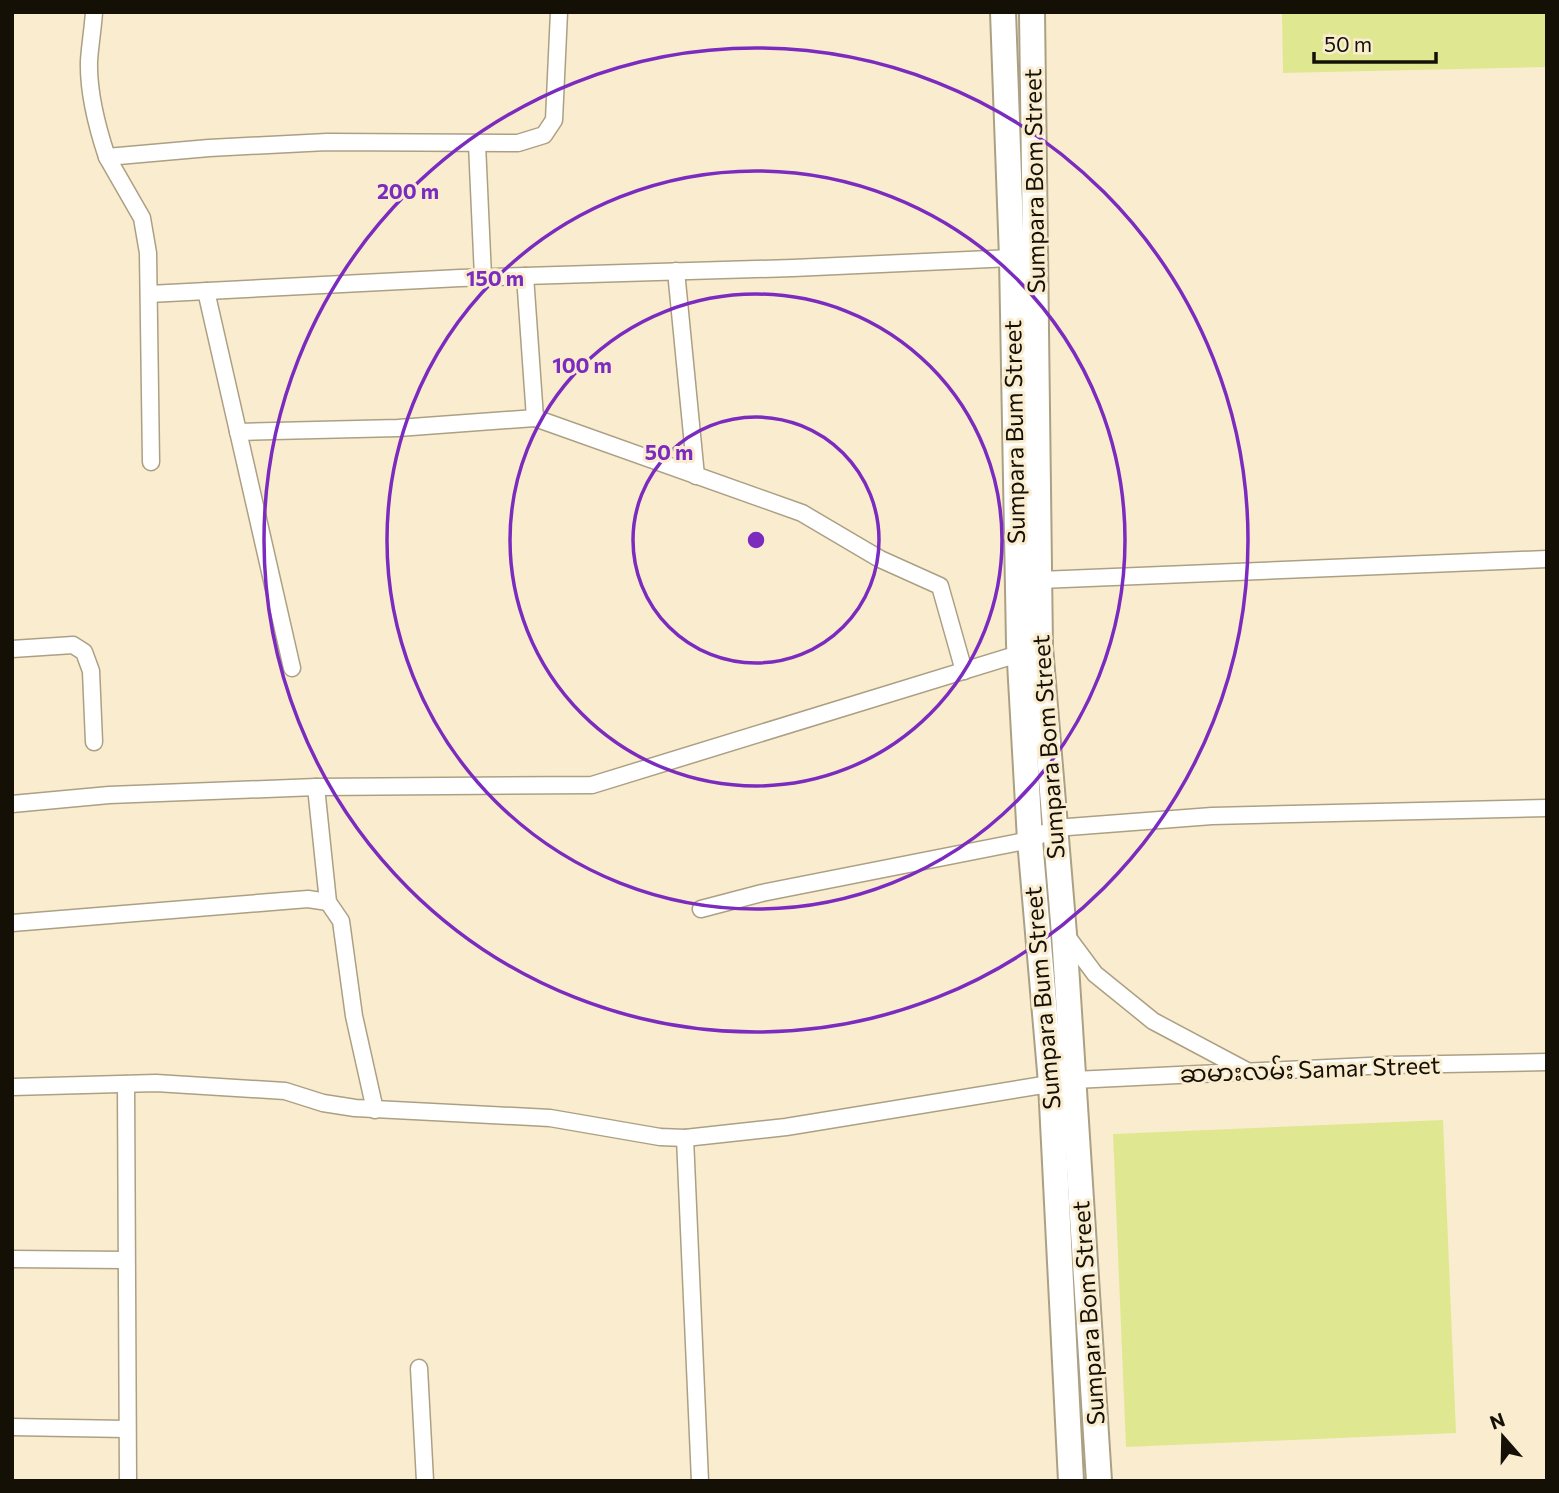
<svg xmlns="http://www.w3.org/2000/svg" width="1559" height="1493" viewBox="0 0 1559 1493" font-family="Commissioner,'Noto Sans Myanmar',sans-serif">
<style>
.green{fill:#dfe891}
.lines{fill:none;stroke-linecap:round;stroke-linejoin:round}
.minor-casing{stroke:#aca084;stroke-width:19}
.highway-casing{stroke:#aca084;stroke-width:28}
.minor{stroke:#fff;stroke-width:16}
.highway{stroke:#fff;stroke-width:24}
.ring{fill:none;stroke:#7b2cbf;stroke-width:3.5}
.labels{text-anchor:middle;stroke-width:6;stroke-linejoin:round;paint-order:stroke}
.street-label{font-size:24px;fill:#141006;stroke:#faedcf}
.centre{fill:#7b2cbf;stroke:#faedcf;stroke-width:3.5}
.ring-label{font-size:21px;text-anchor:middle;font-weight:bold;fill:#7b2cbf;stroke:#faedcf;stroke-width:6;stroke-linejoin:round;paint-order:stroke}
</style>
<rect width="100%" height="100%" fill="#faedcf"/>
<!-- green -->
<g class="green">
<path d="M1282,12H1547V67L1283,73Z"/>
<path d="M1443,1120L1456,1433L1126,1447L1113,1134Z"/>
</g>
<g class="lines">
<!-- minor casing -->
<g class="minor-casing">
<g id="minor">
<path d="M94,12C93,28 90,45 89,61C88,94 97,127 107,157L209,148L327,142L518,143L544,135L554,120L559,12"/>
<path d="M477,144L483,277"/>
<path d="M107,157L142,218L148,253L151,462"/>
<path d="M676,271L696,476"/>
<path d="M525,276L535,418L802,513L880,559L940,586L964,671"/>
<path d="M206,291L292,668"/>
<path d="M149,294L460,278L793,268L1012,258"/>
<path d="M238,432L398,428L535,418"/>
<path d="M1040,580L1547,559"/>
<path d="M12,649L73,645L84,652L91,671L94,742"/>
<path d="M316,787L328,902L341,921L354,1016L375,1110"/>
<path d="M12,804L109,795L316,787L592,785L1028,651"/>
<path d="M701,909L762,893L1030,840L1055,828L1212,816L1547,808"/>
<path d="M12,923L308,899L328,902"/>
<path d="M1066,935L1095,974L1153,1021L1247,1071"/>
<path d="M126,1084L128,1481"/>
<path d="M12,1087L156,1083L285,1091L323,1103L355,1108L550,1118L660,1137L685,1138L786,1127L1074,1080L1389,1065L1547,1062"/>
<path d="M685,1138L700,1481"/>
<path d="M12,1259L126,1260"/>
<path d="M419,1368L425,1481"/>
<path d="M12,1427L126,1429"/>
</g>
</g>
<!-- highway casing -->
<g class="highway-casing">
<g id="highway">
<path d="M1003,12L1012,258L1019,644L1030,840L1051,1083L1071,1481"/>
<path d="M1032,12L1040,647L1064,934L1099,1481"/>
</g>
</g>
<!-- minor -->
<use href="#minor" class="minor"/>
<!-- highway -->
<use href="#highway" class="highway"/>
</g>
<!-- distance rings -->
<g class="ring">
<circle cx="756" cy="540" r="123"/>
<circle cx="756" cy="540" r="246"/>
<circle cx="756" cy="540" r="369"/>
<circle cx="756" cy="540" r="492"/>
</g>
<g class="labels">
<!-- street labels -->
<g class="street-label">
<text transform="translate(1035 181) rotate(-91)" y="8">Sumpara Bom Street</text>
<text transform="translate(1015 432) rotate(-91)" y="8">Sumpara Bum Street</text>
<text transform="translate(1049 747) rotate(-94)" y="8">Sumpara Bom Street</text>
<text transform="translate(1043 998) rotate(-95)" y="8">Sumpara Bum Street</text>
<text transform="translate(1310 1070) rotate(-2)" y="8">ဆမားလမ်း Samar Street</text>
<text transform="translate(1089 1313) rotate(-94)" y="8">Sumpara Bom Street</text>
</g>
</g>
<circle cx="756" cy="540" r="10" class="centre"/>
<g class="ring-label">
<text x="408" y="199">200 m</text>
<text x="495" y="286">150 m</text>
<text x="582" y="373">100 m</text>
<text x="669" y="460">50 m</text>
</g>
<!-- border -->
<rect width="1559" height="1493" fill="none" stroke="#141006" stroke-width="28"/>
<!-- north arrow -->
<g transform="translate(1503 1437) rotate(340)" stroke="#faedcf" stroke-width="5" paint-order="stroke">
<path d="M0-5L12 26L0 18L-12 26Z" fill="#141006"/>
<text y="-10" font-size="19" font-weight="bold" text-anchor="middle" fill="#141006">N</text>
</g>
<!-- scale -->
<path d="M1314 52v10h122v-10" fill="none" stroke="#141006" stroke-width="3.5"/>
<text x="1324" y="52" font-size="21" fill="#141006" stroke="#faedcf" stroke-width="5" paint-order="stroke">50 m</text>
</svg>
